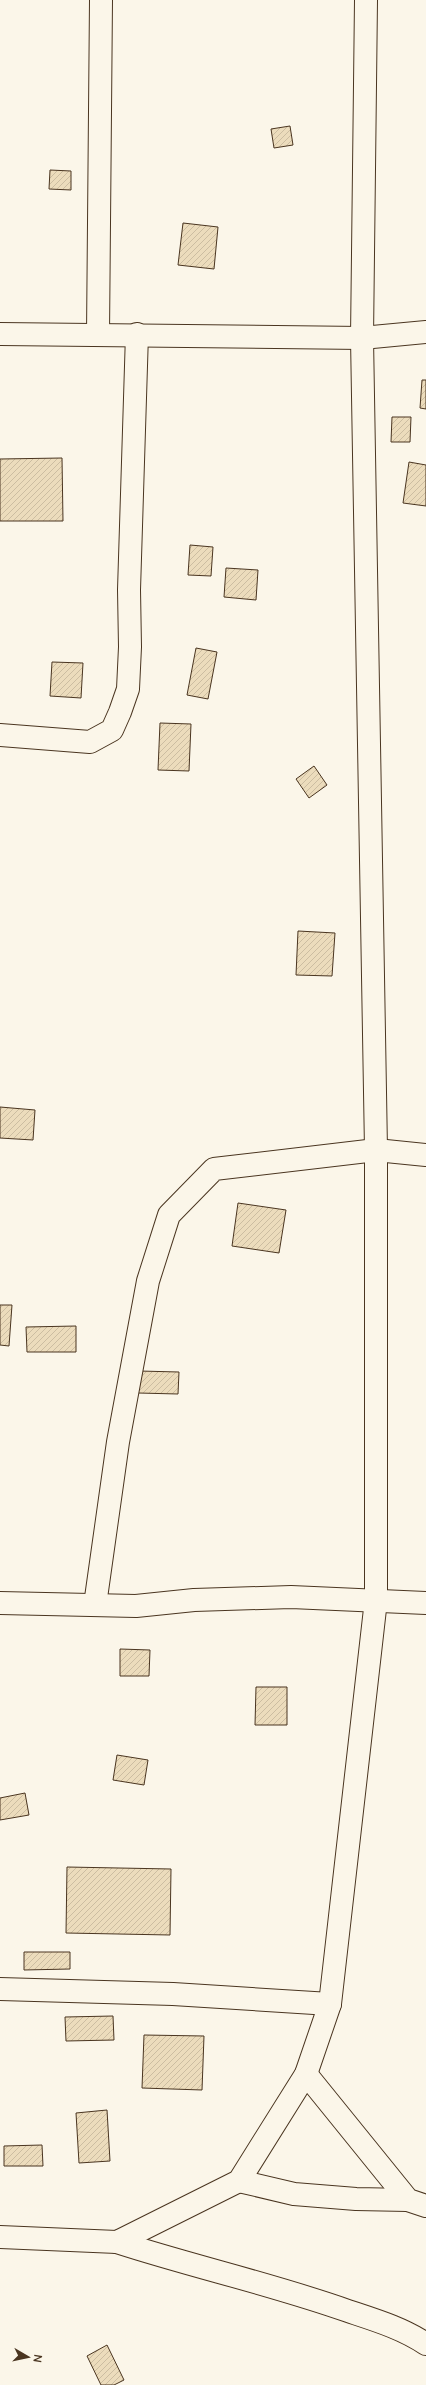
<svg xmlns="http://www.w3.org/2000/svg" width="426" height="2385" viewBox="0 0 426 2385" font-family="Manrope,sans-serif">
<style>
.building{fill:url(#building-hatch);stroke:#4a3520}
.lines{fill:none;stroke-linecap:round;stroke-linejoin:round}
.minor-casing{stroke:#4a3520;stroke-width:24}
.minor{stroke:#fbf6e9;stroke-width:22}
</style>
<defs>
<pattern id="building-hatch" width="6" height="6" patternUnits="userSpaceOnUse"><rect width="6" height="6" fill="#ecdcbc"/><path d="M-1 1l2-2M0 6l6-6M5 7l2-2" fill="none" stroke="#ccbda1"/></pattern>
</defs>
<rect width="100%" height="100%" fill="#fbf6e9"/>
<!-- building -->
<g class="building">
<path d="M290,126L293,145L274,148L271,129Z"/>
<path d="M50,170L71,171V190L49,189Z"/>
<path d="M183,223L218,227L214,269L178,265Z"/>
<path d="M422,380H426V409L420,408Z"/>
<path d="M392,417H411L410,442H391Z"/>
<path d="M62,458L63,521H0V459Z"/>
<path d="M409,462L426,465V506L403,503Z"/>
<path d="M190,545L213,547L211,576L188,575Z"/>
<path d="M226,568L258,570L256,600L224,597Z"/>
<path d="M196,648L217,652L208,699L187,695Z"/>
<path d="M52,662L83,663L81,698L50,696Z"/>
<path d="M160,723L191,724L189,771L158,770Z"/>
<path d="M314,766L327,785L309,798L296,779Z"/>
<path d="M298,931L335,933L332,976L296,975Z"/>
<path d="M0,1107L35,1110L33,1140L0,1138Z"/>
<path d="M238,1203L286,1210L279,1253L232,1246Z"/>
<path d="M0,1305H12L9,1346L0,1345Z"/>
<path d="M76,1326V1352H27L26,1327Z"/>
<path d="M139,1371L179,1372L178,1394L138,1393Z"/>
<path d="M120,1649L150,1650L149,1676H120Z"/>
<path d="M256,1687H287V1725H255Z"/>
<path d="M117,1755L148,1760L144,1785L113,1780Z"/>
<path d="M25,1793L29,1815L0,1820V1798Z"/>
<path d="M67,1867L171,1869L170,1935L66,1933Z"/>
<path d="M24,1952H70V1969L24,1970Z"/>
<path d="M113,2016L114,2040L66,2041L65,2017Z"/>
<path d="M144,2035L204,2036L202,2090L142,2088Z"/>
<path d="M107,2110L110,2161L79,2163L76,2113Z"/>
<path d="M42,2145L43,2166H4V2146Z"/>
<path d="M107,2345L124,2380L114,2385H101L87,2356Z"/>
</g>
<g class="lines">
<!-- minor casing -->
<g class="minor-casing">
<g id="minor">
<path d="M0,334L362,338L426,332"/>
<path d="M98,335L101,0"/>
<path d="M0,735L90,742L112,730L120,712L128,689L130,647L129,590L137,334"/>
<path d="M0,1603L136,1606L194,1600L291,1597L426,1603"/>
<path d="M95,1605L118,1442L148,1281L169,1215L214,1169L376,1150L426,1155"/>
<path d="M0,1989L173,1994L330,2004"/>
<path d="M306,2074L408,2200L426,2206"/>
<path d="M239,2181L294,2194L356,2199L408,2200"/>
<path d="M0,2237L117,2242L239,2181L306,2074L330,2004L376,1600V1150L362,338L366,0"/>
<path d="M117,2242C194,2267 272,2284 348,2311C375,2320 402,2328 426,2344"/>
</g>
</g>
<!-- minor -->
<use href="#minor" class="minor"/>
</g>
<!-- north arrow -->
<g transform="translate(28 2357) rotate(99)" stroke="#fbf6e9" stroke-width="3" paint-order="stroke">
<path d="M0-3L7 15L0 10L-7 15Z" fill="#4a3520"/>
<text y="-6" font-size="11" font-weight="bold" text-anchor="middle" fill="#4a3520">N</text>
</g>
</svg>
